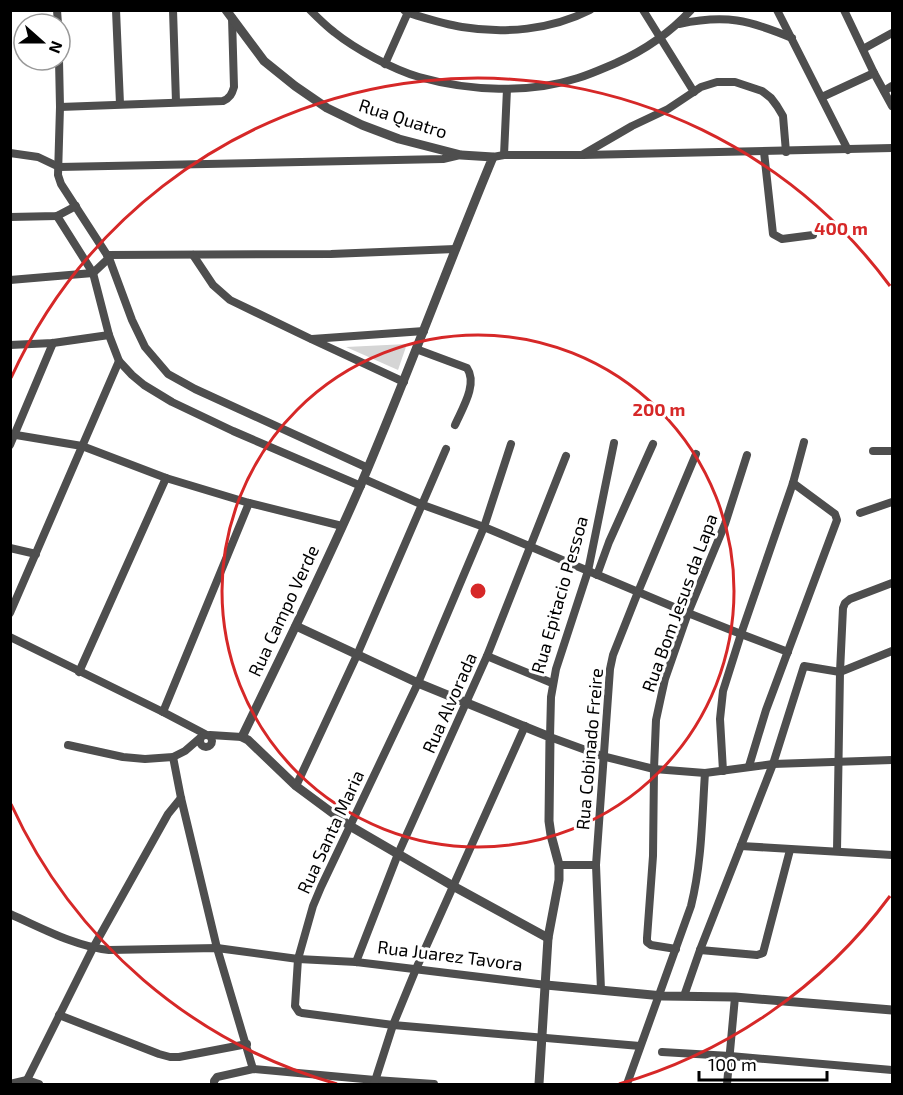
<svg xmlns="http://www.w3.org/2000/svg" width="903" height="1095" viewBox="0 0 903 1095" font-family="'Exo 2',sans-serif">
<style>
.green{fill:#d5d5d5}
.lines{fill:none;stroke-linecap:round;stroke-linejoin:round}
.minor{stroke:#4e4e4e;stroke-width:8}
.tertiary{stroke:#4e4e4e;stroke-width:9}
.ring{fill:none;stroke:#d62828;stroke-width:3}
.labels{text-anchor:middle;stroke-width:6;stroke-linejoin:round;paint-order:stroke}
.street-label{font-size:18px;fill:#000;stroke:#fff}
.centre{fill:#d62828;stroke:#fff;stroke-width:3}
.ring-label{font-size:18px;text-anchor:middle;font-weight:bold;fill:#d62828;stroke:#fff;stroke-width:6;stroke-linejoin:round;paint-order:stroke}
</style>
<rect width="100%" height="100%" fill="#fff"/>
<!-- green -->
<path class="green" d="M407,344L398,370L346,347Z"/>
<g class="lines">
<!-- minor -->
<g class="minor">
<path d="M57,10L58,24"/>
<path d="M116,10L120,104"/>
<path d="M173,10L176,102"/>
<path d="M310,10C318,18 326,26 334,32C355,49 394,70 419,77C469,91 529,94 578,78C591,74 604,68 616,63C645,50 669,34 691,10"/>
<path d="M404,10L408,13C425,18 443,24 462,27C504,34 551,30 590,10"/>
<path d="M643,10L694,92"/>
<path d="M777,10L848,150"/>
<path d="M844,10L874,73L892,106"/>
<path d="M679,24C726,14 749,20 792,38"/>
<path d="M863,49L892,33"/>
<path d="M59,60L60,107L58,175L61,184L109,258L132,320L145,347L168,374L195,389L368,468"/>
<path d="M385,64L409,10"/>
<path d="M884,91L892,86"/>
<path d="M822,97L874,73"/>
<path d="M60,107L223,101C230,98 232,94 234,87L232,18"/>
<path d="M764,152L773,234L782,239L813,235"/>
<path d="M10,153L38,157L59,167L443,159L460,155"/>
<path d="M504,155L507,89"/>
<path d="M583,155L892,148"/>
<path d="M493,157L504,155H582L632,126L668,109L701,87L717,82H735L762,91L771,98L777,106L783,116L786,152"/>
<path d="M10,217L57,216L76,206"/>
<path d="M107,255L331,254L455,249"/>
<path d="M193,255L213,285L230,300L311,339L404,382"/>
<path d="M10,280L93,273L109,258"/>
<path d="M312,339L424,331"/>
<path d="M10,345L53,343L109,335"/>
<path d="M416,349L467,368C478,384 462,409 455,425"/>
<path d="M119,361L132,375L144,385L172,402L233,431L361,486"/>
<path d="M10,434L82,446L166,478L249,503L342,526"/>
<path d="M614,443L588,571L556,669L551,697L550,737L602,756L654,769L705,773L773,764L892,760"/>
<path d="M511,444L484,527L418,683L321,887L313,906L298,959L295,1006L299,1012L302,1013L393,1025L640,1046"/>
<path d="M10,445L53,343"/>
<path d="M873,451H892"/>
<path d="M364,479L423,505L484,527L688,613L741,634L788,652"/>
<path d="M860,513L892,502"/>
<path d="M10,548L36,554"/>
<path d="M597,575L609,542L653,444"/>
<path d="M10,613L119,361L109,335L93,273L57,216"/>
<path d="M10,637L163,712L205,734"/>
<path d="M487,656L552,683"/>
<path d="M79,672L166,478"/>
<path d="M163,712L249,503"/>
<circle cx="206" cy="741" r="6"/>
<path d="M210,735L242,737"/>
<path d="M68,745L123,757L145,759L173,757L185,751L200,738"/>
<path d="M173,757L181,798L217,948L253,1069"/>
<path d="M749,766L766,710L837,520L835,514L793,483"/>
<path d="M723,771L720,719L723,691L741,634L793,483L804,442"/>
<path d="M296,786L357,655L446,449"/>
<path d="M741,846L892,855"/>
<path d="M837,851L840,672L843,608L845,603L850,599L892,583"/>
<path d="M559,865H596"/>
<path d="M10,914C42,928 74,946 109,950L217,948L298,959L356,962L546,985"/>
<path d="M676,949L651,945L647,942V938L653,856L654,769L656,720L661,697L665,679L688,613L725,524L747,455"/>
<path d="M700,950L757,955L763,953L790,850"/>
<path d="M356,962L398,854L487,656L566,456"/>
<path d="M601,990L596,865L610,669L613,655L638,592L696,454"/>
<path d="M684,996L700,950L773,764L804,666L840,672L892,651"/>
<path d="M59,1015L159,1054L170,1057H179L247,1044"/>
<path d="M662,1052L730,1056L892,1070"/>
<path d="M27,1080L93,948L168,814L181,798"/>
<path d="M27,1080L39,1084"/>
<path d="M10,1084L27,1080"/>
<path d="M214,1084V1081L217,1077L253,1069L375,1080L434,1084"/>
<path d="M374,1084L393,1025L416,969L525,726"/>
<path d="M627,1084L691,906C702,862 702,817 705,773"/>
<path d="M727,1084L735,997"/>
</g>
<!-- tertiary -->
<g class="tertiary">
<path d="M226,10L264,61L295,86L327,108L362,125L399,139L461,155L493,157C448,265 408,374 362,482C325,568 283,652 242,737L248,740L296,786L350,826L453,886L548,938"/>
<path d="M296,626L418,683L550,737L549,821L551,835L559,865V880L548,938L539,1084"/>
<path d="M546,985L663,996L735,997L892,1010"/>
</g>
</g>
<!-- distance rings -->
<g class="ring">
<circle cx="478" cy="591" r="256"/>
<path d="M890 896A513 513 0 0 1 619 1084M337 1084A513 513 0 0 1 11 804M11 378A513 513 0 0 1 890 286"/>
</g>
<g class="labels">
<!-- street labels -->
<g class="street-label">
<text transform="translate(403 119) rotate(18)" y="6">Rua Quatro</text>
<text transform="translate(560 595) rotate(-74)" y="6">Rua Epitacio Pessoa</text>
<text transform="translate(680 603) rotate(-70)" y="6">Rua Bom Jesus da Lapa</text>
<text transform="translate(284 611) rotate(-65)" y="6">Rua Campo Verde</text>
<text transform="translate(450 703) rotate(-66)" y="6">Rua Alvorada</text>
<text transform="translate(590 749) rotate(-85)" y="6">Rua Cobinado Freire</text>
<text transform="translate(331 832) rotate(-65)" y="6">Rua Santa Maria</text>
<text transform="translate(450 956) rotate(7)" y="6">Rua Juarez Tavora</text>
</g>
</g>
<circle cx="478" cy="591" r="9" class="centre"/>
<g class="ring-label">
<text x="841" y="235">400 m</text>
<text x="659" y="416">200 m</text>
</g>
<!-- border -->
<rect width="903" height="1095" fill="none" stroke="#000000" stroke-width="24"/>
<!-- north arrow -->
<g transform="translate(42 42) rotate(111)"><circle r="28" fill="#ffffff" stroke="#999999" stroke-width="1.5"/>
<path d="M0-4.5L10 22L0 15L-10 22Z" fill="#000000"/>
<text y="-9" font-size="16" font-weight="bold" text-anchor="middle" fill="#000000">N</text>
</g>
<!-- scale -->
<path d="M699 1071v9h128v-9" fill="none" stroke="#000000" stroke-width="3"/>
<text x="708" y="1071" font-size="18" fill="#000000" stroke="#ffffff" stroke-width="4.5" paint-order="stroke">100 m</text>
</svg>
